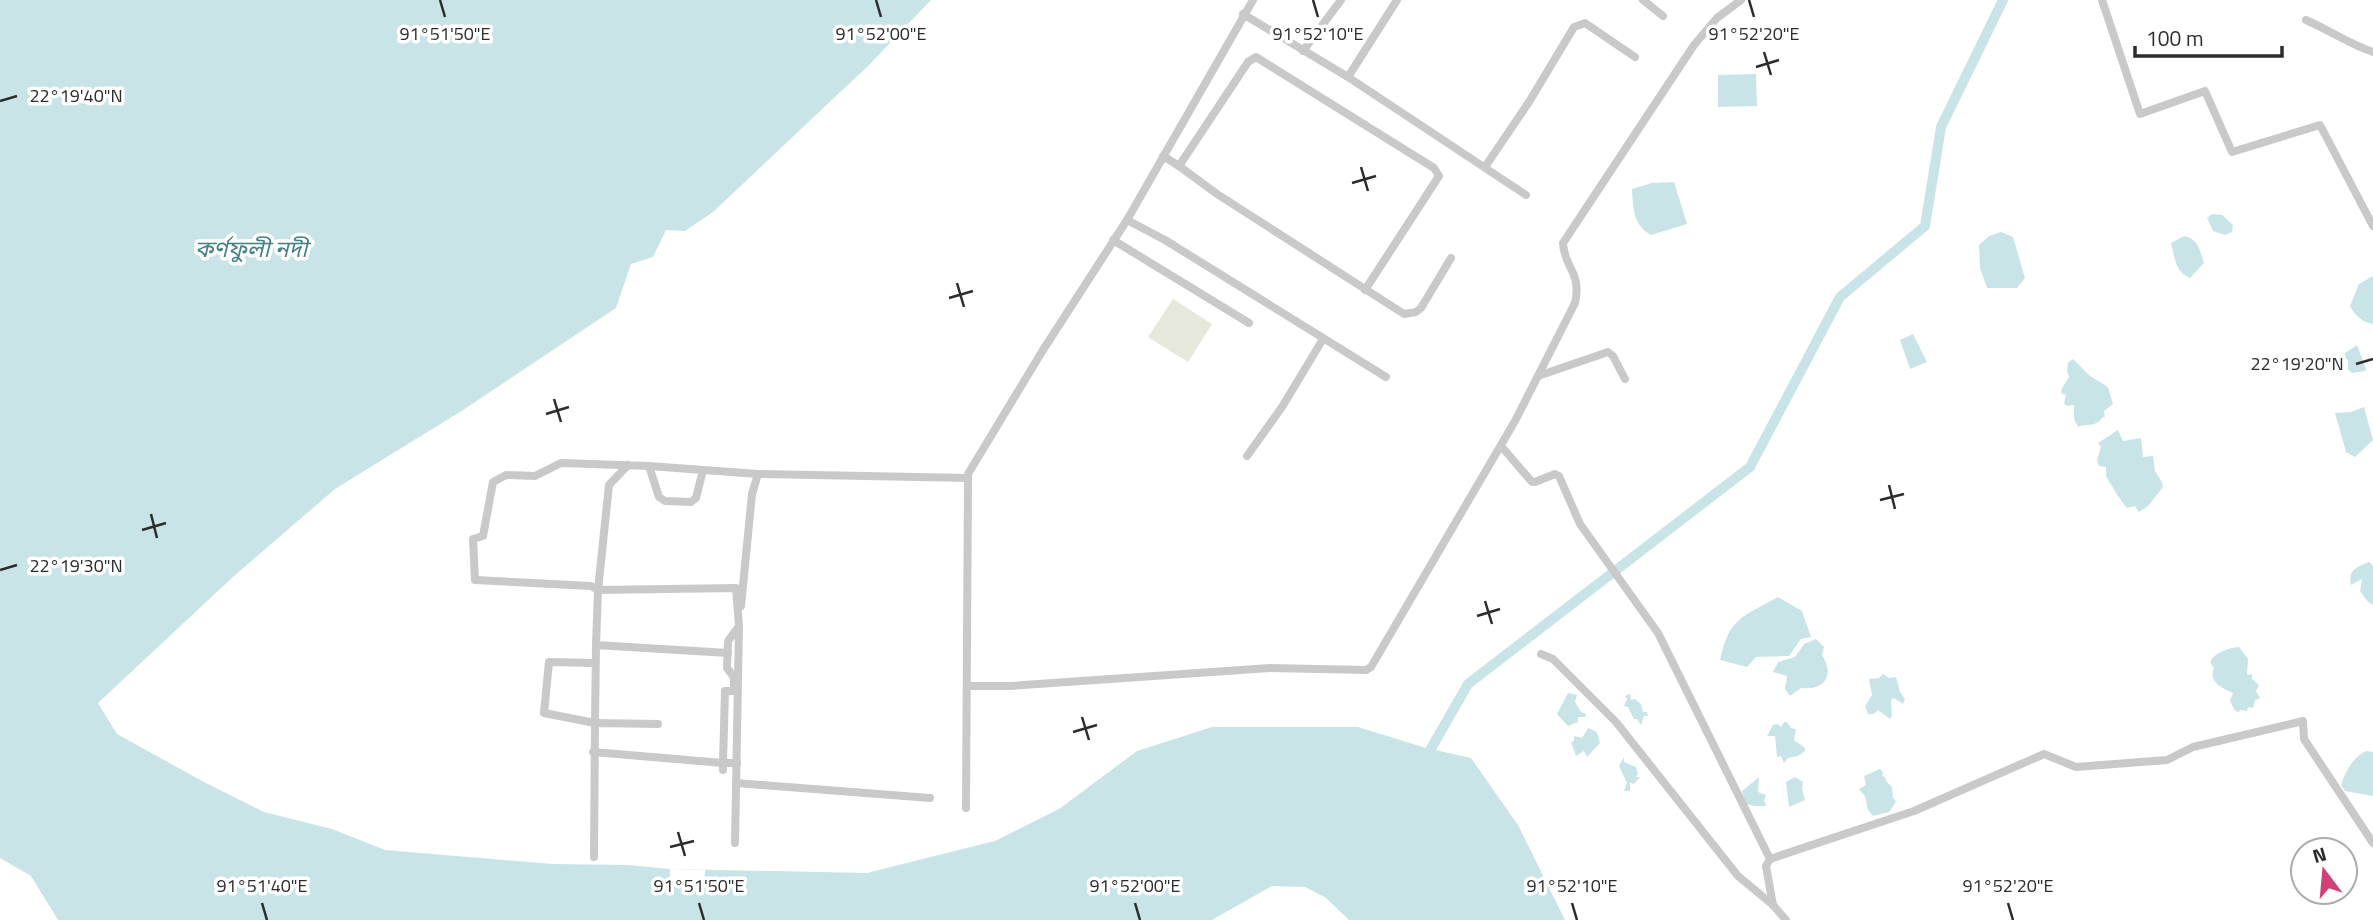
<svg xmlns="http://www.w3.org/2000/svg" width="2373" height="920" viewBox="0 0 2373 920" font-family="'Titillium Web','Noto Sans Bengali',sans-serif">
<style>
.green{fill:#e6e8db}
.water{fill:#c9e4e6}
.pier{fill:#fff}
.lines{fill:none;stroke-linecap:round;stroke-linejoin:round}
.canal{stroke:#c9e4e6;stroke-width:10}
.minor{stroke:#c9c9c9;stroke-width:8}
.ticks{fill:none;stroke:#2c2c2c;stroke-width:2.5}
.labels{text-anchor:middle;stroke-width:7;stroke-linejoin:round;paint-order:stroke}
.water-label{font-size:23px;font-style:italic;fill:#448084;stroke:#fff}
.ticks-label{font-size:18px;text-anchor:middle;fill:#2c2c2c;stroke:#fff;stroke-width:7;stroke-linejoin:round;paint-order:stroke}
</style>
<rect width="100%" height="100%" fill="#fff"/>
<!-- green -->
<path class="green" d="M1173,299L1212,324L1188,362L1148,337Z"/>
<!-- water -->
<g class="water">
<path d="M0,0H931L869,65L713,212L685,231L666,230L653,257L631,264L616,308L463,410L335,489L234,576L98,703L117,734L204,782L264,812L332,829L385,850L553,864L628,865L670,869L867,873L995,841L1059,809L1137,751L1212,727H1358L1426,748L1471,758L1518,825L1565,920H1349L1326,898L1305,887L1272,886L1212,920H58L31,876L0,858Z"/>
<path d="M1756,74L1757,106L1718,107V75Z"/>
<path d="M1674,182L1687,224L1651,235C1633,225 1633,208 1632,189L1652,183Z"/>
<path d="M2212,214L2222,215L2233,225L2232,232L2225,235L2213,231L2207,218Z"/>
<path d="M2001,232L2013,237L2025,278L2017,288H1987L1980,268L1979,245L1989,236Z"/>
<path d="M2184,236C2198,238 2200,251 2204,263L2190,278C2175,272 2175,258 2171,243Z"/>
<path d="M2373,276V324C2364,323 2354,315 2350,306L2359,284Z"/>
<path d="M1913,334L1927,362L1910,369L1900,340Z"/>
<path d="M2357,345L2366,369L2365,371L2352,373L2348,369V360L2344,357L2345,353Z"/>
<path d="M2073,359L2090,376L2108,387L2113,404L2104,411L2105,418L2103,417C2094,428 2089,423 2078,427L2074,419V405L2068,406L2064,404L2066,395L2061,393L2062,388L2069,377L2067,371L2068,363Z"/>
<path d="M2364,407L2373,440L2355,457L2346,452L2335,413L2351,412Z"/>
<path d="M2118,430L2123,441L2141,438L2143,457L2153,456L2155,471L2162,482L2163,487L2148,506L2139,512L2135,506L2127,508C2119,499 2112,486 2106,476V467L2099,466L2097,460L2101,447L2098,443Z"/>
<path d="M2369,562L2373,566V605L2368,602L2360,591L2362,579L2351,585C2348,569 2357,567 2369,562Z"/>
<path d="M1778,597L1802,611L1811,637L1801,639L1789,656L1756,657L1747,667L1720,660C1729,617 1743,617 1778,597Z"/>
<path d="M1816,639L1824,647L1822,655C1835,675 1825,691 1801,688L1790,696L1785,689L1787,676L1773,672L1778,662L1795,657L1804,644Z"/>
<path d="M2239,647L2248,659L2247,675L2252,674V679L2259,685L2256,691L2260,698L2255,700L2253,708L2248,707L2247,711L2240,710L2239,712L2235,711L2230,701L2233,693C2221,688 2208,681 2214,668L2210,662C2215,652 2229,648 2239,647Z"/>
<path d="M1883,674L1889,678L1896,677L1900,692L1905,699L1903,704L1894,698L1891,700L1892,716L1890,719L1878,710L1874,714H1868L1865,706L1872,695L1869,679L1879,678Z"/>
<path d="M1568,693L1577,695L1575,702L1581,712L1586,714L1585,717H1578V722L1568,726L1557,714Z"/>
<path d="M1630,694L1631,700L1635,699L1641,704L1643,712H1647L1648,716H1644L1641,725L1637,719H1634L1628,707L1624,706L1627,699L1625,696Z"/>
<path d="M1784,722H1787L1791,728L1796,729L1794,740L1805,748V751L1798,756L1788,758L1784,763L1781,756L1777,757L1775,736H1767L1773,725L1778,724L1781,727Z"/>
<path d="M1588,728L1597,732L1600,743L1587,757L1584,751L1576,756L1571,742L1574,741V736L1582,738Z"/>
<path d="M2366,751L2373,752V796L2345,791L2341,785C2345,772 2353,757 2366,751Z"/>
<path d="M1624,757V762L1636,767L1638,774L1636,777H1640L1634,784L1630,783V791H1624L1627,783L1619,766Z"/>
<path d="M1880,769L1883,772L1882,776L1885,777L1886,781L1892,787L1893,797L1896,802L1889,812L1873,816L1868,810L1865,796L1859,789L1866,785L1864,776Z"/>
<path d="M1759,777L1758,792L1766,795L1764,801L1766,804L1765,806H1755L1748,804L1746,806L1742,791Z"/>
<path d="M1795,777L1803,782L1802,789L1805,800L1789,807L1786,782Z"/>
</g>
<!-- pier -->
<path class="pier" d="M670,869L705,870L704,884L670,883Z"/>
<g class="lines">
<!-- canal -->
<path class="canal" d="M1425,759L1468,684L1750,467L1840,297L1925,226L1941,127L2003,0"/>
<!-- minor -->
<g class="minor">
<path d="M1643,0L1663,16"/>
<path d="M2102,0L2140,114L2205,91L2232,152L2320,125L2373,226"/>
<path d="M1243,14L1348,77L1526,195"/>
<path d="M2306,20C2329,30 2349,44 2373,52"/>
<path d="M1303,51L1341,0"/>
<path d="M1348,77L1397,0"/>
<path d="M1163,156L1179,166L1248,62L1256,57L1434,168L1439,176L1365,290"/>
<path d="M1179,166L1217,194L1404,314L1416,312L1421,308L1451,258"/>
<path d="M1485,167L1529,102L1574,27L1585,23L1635,57"/>
<path d="M1127,220L1165,240L1386,377"/>
<path d="M1113,240L1249,323"/>
<path d="M1538,376L1608,352L1613,356L1625,379"/>
<path d="M1501,446L1532,482H1535L1555,474L1559,476L1580,524L1658,633L1770,859L1766,866L1773,905"/>
<path d="M1247,456L1282,407L1323,339"/>
<path d="M628,465L609,485L598,590L591,586L475,580L473,539L483,536L493,482L506,475L535,476L561,463L649,466L758,474L968,478"/>
<path d="M649,466L659,497L665,501L691,502L696,498L703,470"/>
<path d="M741,606L752,494L758,474"/>
<path d="M596,645L598,590L736,588L739,626L728,641L727,668L734,677V691H725L723,763H737"/>
<path d="M1541,654L1553,659L1616,722L1738,876L1773,905L1786,920"/>
<path d="M596,663L549,662L544,713L595,723L596,645L728,653"/>
<path d="M967,686H1010L1270,668L1366,670L1371,667L1515,421L1575,303C1582,272 1564,268 1563,243L1694,45L1717,18L1741,0"/>
<path d="M593,752L723,763V770"/>
<path d="M736,783L930,798"/>
<path d="M966,808L968,474L1043,350L1127,220L1253,0"/>
<path d="M735,843L739,626"/>
<path d="M594,857L595,723L658,724"/>
<path d="M1770,859L1914,811L2044,754L2076,767L2167,760L2193,747L2303,721L2304,739L2373,843"/>
</g>
</g>
<!-- ticks -->
<path class="ticks" d="M440,0L445,17M876,0L881,17M1313,0L1318,17M1749,0L1754,17M1764,52L1771,75M1756,67L1779,60M0,101L17,96M1361,167L1368,191M1352,183L1376,176M957,283L964,307M949,298L973,291M2356,364L2373,359M554,399L561,422M546,414L569,407M1889,485L1895,509M1880,500L1904,494M151,514L157,538M142,530L166,523M0,570L17,565M1485,601L1492,624M1477,616L1500,609M1082,717L1089,740M1073,732L1097,725M678,832L685,856M670,847L694,841M262,903L267,920M699,903L704,920M1135,903L1140,920M1572,903L1577,920M2008,903L2013,920"/>
<g class="labels">
<!-- water labels -->
<g class="water-label">
<text x="251" y="257">কর্ণফুলী নদী</text>
</g>
</g>
<g class="ticks-label">
<text x="445" y="40">91°51'50"E</text>
<text x="881" y="40">91°52'00"E</text>
<text x="1318" y="40">91°52'10"E</text>
<text x="1754" y="40">91°52'20"E</text>
<text x="76" y="102">22°19'40"N</text>
<text x="2297" y="370">22°19'20"N</text>
<text x="76" y="572">22°19'30"N</text>
<text x="262" y="892">91°51'40"E</text>
<text x="699" y="892">91°51'50"E</text>
<text x="1135" y="892">91°52'00"E</text>
<text x="1572" y="892">91°52'10"E</text>
<text x="2008" y="892">91°52'20"E</text>
</g>
<!-- north arrow -->
<g transform="translate(2324 871) rotate(344)"><circle r="33" fill="#ffffff" stroke="#ababab" stroke-width="2"/>
<path d="M0-5L12 26L0 18L-12 26Z" fill="#d04179"/>
<text y="-10" font-size="19" font-weight="bold" text-anchor="middle" fill="#2c2c2c">N</text>
</g>
<!-- scale -->
<path d="M2135 46v10h147v-10" fill="none" stroke="#2c2c2c" stroke-width="3.5"/>
<text x="2146" y="46" font-size="21" fill="#2c2c2c" stroke="#ffffff" stroke-width="5" paint-order="stroke">100 m</text>
</svg>
